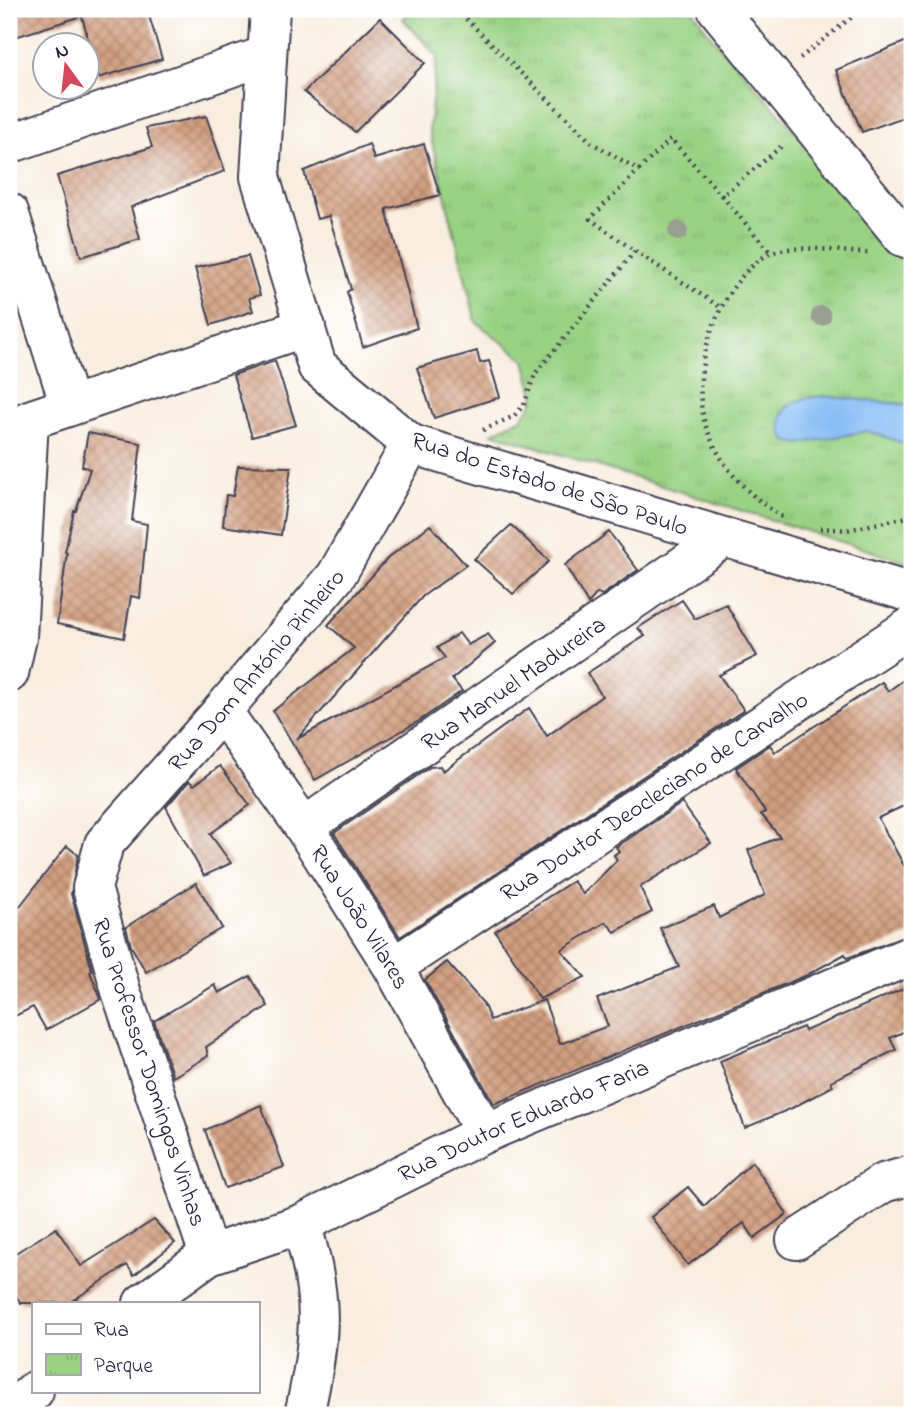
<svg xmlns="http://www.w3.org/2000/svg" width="921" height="1424" viewBox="0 0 921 1424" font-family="'Indie Flower',sans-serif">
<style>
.park{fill:url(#park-tufts);stroke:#5e7a60;stroke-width:2}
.water{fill:#86bcf5;stroke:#546f98;stroke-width:2}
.building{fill:url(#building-cross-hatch)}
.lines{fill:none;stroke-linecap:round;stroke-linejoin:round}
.minor-casing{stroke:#424053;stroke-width:42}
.path{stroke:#424053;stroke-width:4.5;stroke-dasharray:2 5;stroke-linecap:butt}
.minor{stroke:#fff;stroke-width:38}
.tree{fill:#9a9f93}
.labels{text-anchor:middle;stroke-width:5;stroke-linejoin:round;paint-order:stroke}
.street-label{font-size:24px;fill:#22223b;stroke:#fff}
</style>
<defs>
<pattern id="park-tufts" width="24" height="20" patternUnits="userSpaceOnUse" patternTransform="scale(1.75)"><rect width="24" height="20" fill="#9ad284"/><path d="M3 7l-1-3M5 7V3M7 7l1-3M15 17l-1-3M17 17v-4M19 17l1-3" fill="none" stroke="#84b473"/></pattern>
<pattern id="building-cross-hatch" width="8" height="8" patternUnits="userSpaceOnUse" patternTransform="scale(1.75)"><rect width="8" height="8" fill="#d29f80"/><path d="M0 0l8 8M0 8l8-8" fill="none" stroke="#aa816a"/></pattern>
</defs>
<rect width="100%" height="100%" fill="#fff"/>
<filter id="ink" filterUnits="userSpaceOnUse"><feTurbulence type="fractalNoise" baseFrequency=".0143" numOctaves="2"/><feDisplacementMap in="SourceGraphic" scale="14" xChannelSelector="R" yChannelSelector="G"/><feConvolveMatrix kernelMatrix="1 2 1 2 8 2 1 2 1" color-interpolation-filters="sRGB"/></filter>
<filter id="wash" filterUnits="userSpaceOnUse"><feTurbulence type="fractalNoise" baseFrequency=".00686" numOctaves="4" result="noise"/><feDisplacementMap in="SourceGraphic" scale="28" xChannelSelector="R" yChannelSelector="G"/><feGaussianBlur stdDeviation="1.57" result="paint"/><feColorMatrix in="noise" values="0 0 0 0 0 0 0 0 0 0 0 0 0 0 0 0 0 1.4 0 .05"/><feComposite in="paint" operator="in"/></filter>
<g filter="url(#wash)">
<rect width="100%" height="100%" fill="#f9edde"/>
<!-- park -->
<path class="park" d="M413,9H692L710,35L897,246L912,252V564L492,433L522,418L535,399L525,360L476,322L429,130L437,56L403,19Z"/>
<!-- water -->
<path class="water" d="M824,396L912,405V446L867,431L799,444L786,441C769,407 796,398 824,396Z"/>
<g id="blocks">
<!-- building -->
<g class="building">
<path d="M9,9H147L162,59L98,78L82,16L9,39Z"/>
<path d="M380,18L425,63L355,132L304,92Z"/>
<path d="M912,39V114L862,132L836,70Z"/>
<path d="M206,116L225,171L131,207L140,239L81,257L57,176L152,147L146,128Z"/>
<path d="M369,144L374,159L424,144L440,195L386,209L417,328L363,347L347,292L351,289L329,216L317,219L304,171Z"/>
<path d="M248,256L260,295L249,298L253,311L211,325L195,268Z"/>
<path d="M477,351L480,363L489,361L500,397L434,418L417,368Z"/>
<path d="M275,361L296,425L252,437L233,375Z"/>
<path d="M88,433L141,443L132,521L147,524L140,598L131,596L124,638L57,624L67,553L65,552L74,511H76L90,469L82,466Z"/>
<path d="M238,466L291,467L281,535L223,526L226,495L233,496Z"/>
<path d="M430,525L466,565L423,596L297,739L445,658L437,648L459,633L468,645L488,634L495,643L452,679L462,691L419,721L315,780L273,711L354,648L328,625L388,558Z"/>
<path d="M511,525L549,561L513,594L474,559Z"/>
<path d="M609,532L638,570L602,595L597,593L588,604L565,565Z"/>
<path d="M682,600L695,619L726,604L757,656L719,675L744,710L400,937L334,833L430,767L440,766L443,771L529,708L547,736L602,696L587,673L645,636L638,628Z"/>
<path d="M912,674V802L878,818L912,880V934L847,958L845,954L807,975L494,1104L425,980L447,962L483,1003L490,1020L544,1000L560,1044L608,1026L597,999L679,967L660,928L714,906L719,918L765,895L748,850L780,837L761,814L765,812L736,768L770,745L775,752L882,682L888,691Z"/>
<path d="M220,766L250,805L210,834L231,863L204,876L166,807L189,781L194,785Z"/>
<path d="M682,803L711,843L640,887L652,912L615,932L606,922L561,950L585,977L540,999L495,931L573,881L583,894L617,860L614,855L619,851L616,847Z"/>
<path d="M67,846L78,855L71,894L92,970L90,972L101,999L46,1030L33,1007L9,1019V920Z"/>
<path d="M196,883L222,928L146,972L131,946L126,927Z"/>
<path d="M250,976L268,1006L206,1047L208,1056L173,1077L154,1021L215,985L219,993Z"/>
<path d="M912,985V1028L890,1038L896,1050L831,1081L833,1086L792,1108L745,1128L720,1061L803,1027L805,1031Z"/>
<path d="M261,1105L284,1167L225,1188L205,1130Z"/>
<path d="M752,1162L787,1214L754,1238L744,1223L688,1265L651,1217L688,1187L704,1206Z"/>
<path d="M154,1220L175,1243L134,1275L127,1265L69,1303H21L9,1286V1257L56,1228L81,1266Z"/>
</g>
</g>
</g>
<g filter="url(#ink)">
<use href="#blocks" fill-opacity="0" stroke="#424053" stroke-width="2"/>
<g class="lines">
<!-- minor casing -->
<g class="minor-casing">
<g id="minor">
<path d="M270,9L260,177L317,366L411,444L912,593"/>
<path d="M717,9L890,221L903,237L912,240"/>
<path d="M9,144L267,55"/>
<path d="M9,212L70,406"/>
<path d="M9,673L17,638L29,420L306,327"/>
<path id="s1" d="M222,711L304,827L393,967L485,1133"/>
<path id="s2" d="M304,827L723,538"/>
<path id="s3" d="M393,967L912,626"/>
<path d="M301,1224C325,1299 321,1340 304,1415"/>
<path d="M796,1240L883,1183L912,1175"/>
<path id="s4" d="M209,1255L121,991L92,888L104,844L222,711L336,576L411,444"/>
<path id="s5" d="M143,1303L209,1255L301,1224L485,1133L912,955"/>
<path d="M9,1413L34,1391"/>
</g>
</g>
<!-- path -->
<g class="path">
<path d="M456,9L592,143L639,170L671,139L722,196L784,144"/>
<path d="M800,58L862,9"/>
<path d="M722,196L771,253"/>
<path d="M635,251L720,307"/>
<path d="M483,430L514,416L524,405L535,374L635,251L590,219L639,170"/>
<path d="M782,517C748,495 721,468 707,429C686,377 718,281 769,254C792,242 844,253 870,253"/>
<path d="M820,528L847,530L912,516"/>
</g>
<!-- minor -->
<use href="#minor" class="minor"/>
</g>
<!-- trees -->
<g class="tree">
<circle cx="678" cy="231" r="10"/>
<circle cx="821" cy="316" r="10"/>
</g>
</g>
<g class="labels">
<!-- street labels -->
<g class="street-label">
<text transform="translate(550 483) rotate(18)" y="8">Rua do Estado de São Paulo</text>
<text dy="8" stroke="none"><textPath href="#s4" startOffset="662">Rua Dom António Pinheiro</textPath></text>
<text dy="8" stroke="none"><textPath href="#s2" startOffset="254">Rua Manuel Madureira</textPath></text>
<text dy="8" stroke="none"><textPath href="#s3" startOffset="312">Rua Doutor Deocleciano de Carvalho</textPath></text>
<text dy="8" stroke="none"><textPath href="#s1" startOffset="248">Rua João Vilares</textPath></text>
<text transform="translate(150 1072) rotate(72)" y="8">Rua Professor Domingos Vinhas</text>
<text dy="8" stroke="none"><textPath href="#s5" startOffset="424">Rua Doutor Eduardo Faria</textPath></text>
</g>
</g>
<!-- margin -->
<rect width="921" height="1424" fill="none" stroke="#fff" stroke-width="35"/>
<!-- legend -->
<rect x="32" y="1302" width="228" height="91" fill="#ffffff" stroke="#a7a7b1" stroke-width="2"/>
<rect x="46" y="1324" width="35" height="10" fill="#ffffff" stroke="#a7a7b1" stroke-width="2"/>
<text x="94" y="1336" font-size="21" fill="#22223b">Rua</text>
<rect x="46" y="1354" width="35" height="21" fill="url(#park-tufts)" stroke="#a7a7b1" stroke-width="2"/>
<text x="94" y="1372" font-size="21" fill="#22223b">Parque</text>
<!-- north arrow -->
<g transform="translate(66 66) rotate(345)"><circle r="33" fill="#ffffff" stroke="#a7a7b1" stroke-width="2"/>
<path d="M0-5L12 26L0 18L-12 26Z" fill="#d1495b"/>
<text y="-10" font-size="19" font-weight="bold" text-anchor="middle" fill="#22223b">N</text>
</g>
</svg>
